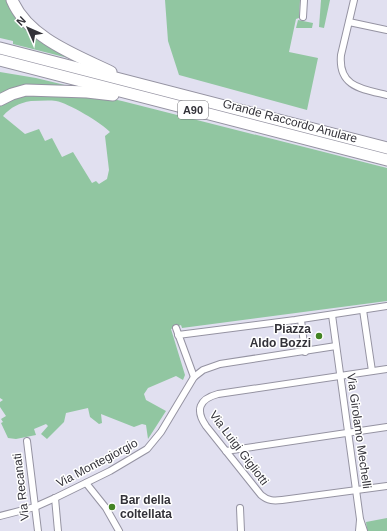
<svg xmlns="http://www.w3.org/2000/svg" width="387" height="531" viewBox="0 0 387 531" font-family="Helvetica,sans-serif">
	<style>
		.green { fill: #91c6a1; fill-rule: evenodd }
		.lines { fill: none; stroke-linecap: round; stroke-linejoin: round }
		.minor-casing { stroke: #9593a2; stroke-width: 8 }
		.motorway-casing { stroke: #9593a2; stroke-width: 13 }
		.minor { stroke: #fff; stroke-width: 6 }
		.motorway { stroke: #fff; stroke-width: 11 }
		.poi-dot { fill: #438424; stroke: #fff; stroke-width: 1.5 }
		.labels { text-anchor: middle; dominant-baseline: central; stroke-width: 3; stroke-linejoin: round; paint-order: stroke }
		.shield { fill: #fff; stroke: #707074; stroke-width: 1 }
		.shield-label { font-size: 11px; font-weight: bold; fill: #333239 }
		.street-label { font-size: 12px; fill: #333239; stroke: #fff }
		.poi-label { font-size: 12px; font-weight: bold; fill: #333239; stroke: #fff; text-anchor: end }
	</style>
	<rect width="100%" height="100%" fill="#e1e0f0"/>
	<g class="green">
		<path d="M0 0H10L11 5 80 61 13 44V41L0 38Z"/>
		<path d="M165 0H300L299 18 296 19 289 52 318 58 307 110 179 75 168 41Z"/>
		<path d="M321 0H330L324 28 319 27Z"/>
		<path d="M298 20 313 23 312 28H296Z"/>
		<path d="M0 72 36 78 69 86 0 96Z"/>
		<path d="M18 94 98 96 122 101 387 168V301L182 328 181 325 171 329 185 375 183 380 176 376 148 388 144 394 146 400 166 411 148 439 146 425 142 424 134 427 101 414 102 423 99 424 90 417 88 408 66 413 64 422 47 439 41 434 48 426 46 424 34 429 36 435 16 439 8 438 1 423 3 422 1 419 6 416 0 407V402L3 400 0 398V102ZM31 101C39 101 48 100 56 101 68 103 102 123 110 132L105 136 109 170 107 179 99 184 96 181 92 183 73 152 62 157 52 138 45 141 39 129 25 134 3 116C11 107 19 103 31 101Z"/>
		<path d="M387 518V531H367L366 522Z"/>
	</g>
	<g class="lines">
		<g class="minor-casing">
			<g id="minor">
				<path d="M354 0 341 55C338 87 362 89 387 95"/>
				<path d="M303 17 304 0"/>
				<path d="M349 22 387 30"/>
				<path d="M363 310 372 371"/>
				<path d="M332 315 360 519 364 531"/>
				<path d="M301 320 305 352"/>
				<path d="M176 328 194 377"/>
				<path d="M178 335 295 320 387 306"/>
				<path d="M387 369 218 394C199 399 195 410 206 426L261 495C268 501 274 501 282 500L387 486"/>
				<path d="M27 441 38 531"/>
				<path d="M226 451 387 427"/>
				<path d="M86 483 106 508 119 531"/>
				<path d="M55 498 58 531"/>
				<path d="M240 508 241 531"/>
				<path d="M0 516 35 507 55 498 110 471 147 449 161 432 194 377 203 370 220 364 336 346"/>
				<path d="M359 531 360 520"/>
			</g>
		</g>
		<g class="motorway-casing">
			<g id="motorway">
				<path d="M12 0C28 38 76 55 111 72"/>
				<path d="M0 48 387 148"/>
				<path d="M0 60 387 160"/>
				<path d="M0 100 12 94 26 90 87 92 113 95"/>
			</g>
		</g>
		<use href="#minor" class="minor"/>
		<use href="#motorway" class="motorway"/>
	</g>
	<g class="poi-dot">
		<circle cx="319" cy="336" r="4"/>
		<circle cx="112" cy="507" r="4"/>
	</g>
	<g class="labels">
		<rect class="shield" x="178" y="101" width="30" height="18" rx="3"/>
		<g class="shield-label">
			<text x="193" y="110">A90</text>
		</g>
		<g class="street-label">
			<text transform="translate(290 121) rotate(15)">Grande Raccordo Anulare</text>
			<text transform="translate(359 431) rotate(82)">Via Girolamo Mechelli</text>
			<text transform="translate(239 448) rotate(53)">Via Luigi Gigliotti</text>
			<text transform="translate(97 463) rotate(-28)">Via Montegiorgio</text>
			<text transform="translate(21 487) rotate(-97)">Via Recanati</text>
		</g>
		<g class="poi-label">
			<text x="311" y="329">Piazza<tspan x="311" dy="14">Aldo Bozzi</tspan></text>
			<text x="120" y="500" text-anchor="start">Bar della<tspan x="120" dy="14">coltellata</tspan></text>
		</g>
	</g>
	<g transform="translate(28 28) rotate(315)" stroke="#ffffff" stroke-width="3" paint-order="stroke">
	<path d="M0-3L7 15L0 10L-7 15Z" fill="#333239"/>
	<text y="-6" font-size="11" font-weight="bold" text-anchor="middle" fill="#333239">N</text>
	</g>
</svg>
